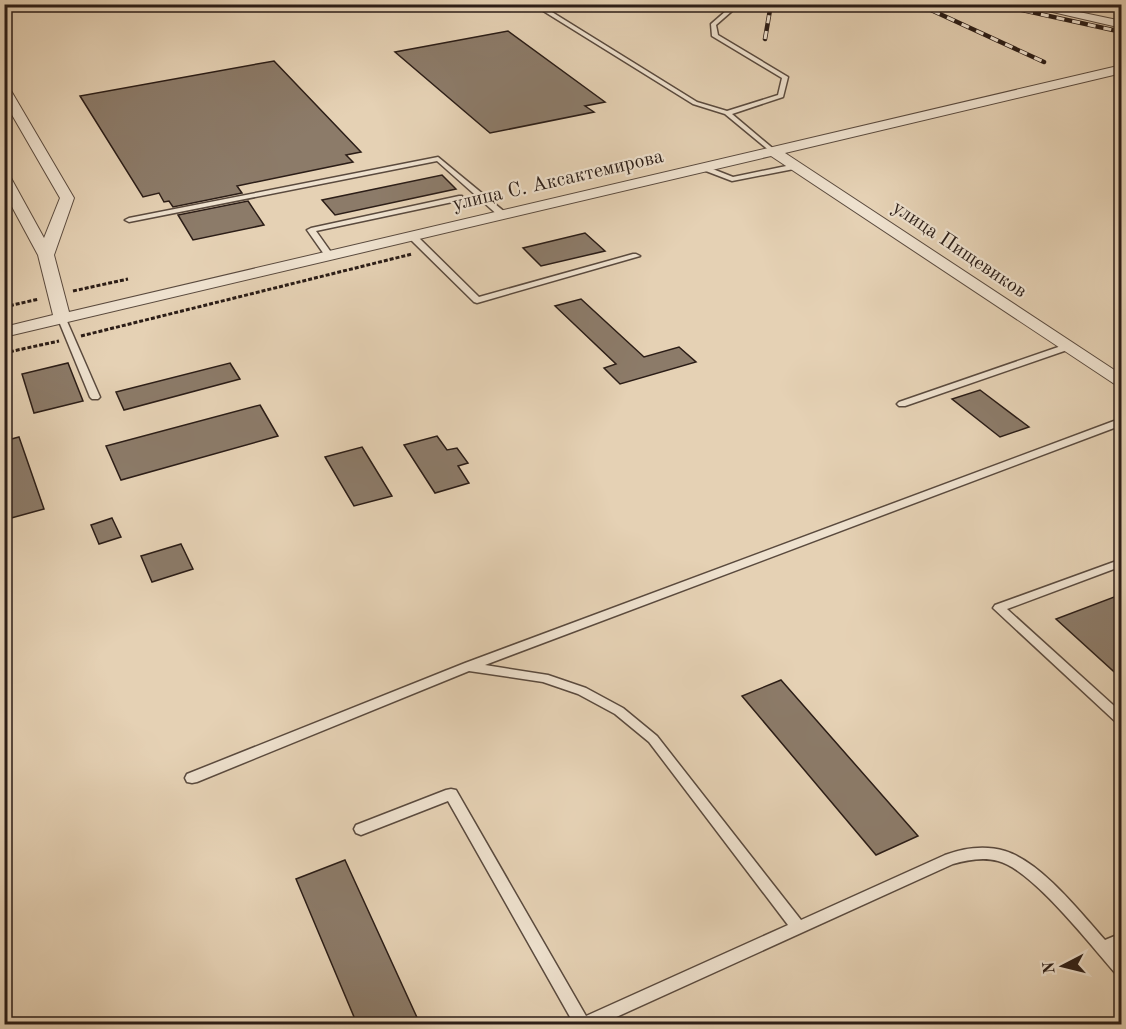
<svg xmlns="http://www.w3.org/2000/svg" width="1126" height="1029" viewBox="0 0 1126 1029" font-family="'Old Standard TT',serif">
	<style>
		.building { fill: #8c7b69; stroke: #2b1d17; stroke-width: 1.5 }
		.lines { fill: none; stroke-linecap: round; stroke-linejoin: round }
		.service-casing { stroke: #5a4a3e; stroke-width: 3 }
		.minor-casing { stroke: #5a4a3e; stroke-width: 2 }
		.path { stroke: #2b1d17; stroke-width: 3; stroke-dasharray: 4 2; stroke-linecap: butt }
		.service { fill: #eee1ce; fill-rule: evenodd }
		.minor { fill: #eee1ce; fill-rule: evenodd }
		.rail-casing { stroke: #2b1d17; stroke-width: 4.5 }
		.rail { stroke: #eee1ce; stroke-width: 3; stroke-dasharray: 8; stroke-linecap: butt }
		.labels { text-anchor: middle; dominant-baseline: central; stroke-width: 4.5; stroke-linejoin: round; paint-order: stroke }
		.far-street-label { font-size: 20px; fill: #2b1d17; stroke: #eee1ce }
	</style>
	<rect width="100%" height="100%" fill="#e5d1b4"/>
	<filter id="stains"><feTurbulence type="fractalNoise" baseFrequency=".00333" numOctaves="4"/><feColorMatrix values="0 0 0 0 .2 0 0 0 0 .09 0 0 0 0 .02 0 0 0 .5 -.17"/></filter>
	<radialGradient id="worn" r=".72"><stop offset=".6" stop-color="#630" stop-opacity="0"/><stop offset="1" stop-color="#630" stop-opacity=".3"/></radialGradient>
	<g class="building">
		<path d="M508 31 605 102 585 106 594 112 490 133 395 52Z"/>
		<path d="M274 61 361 152 346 155 353 162 237 186 242 193 173 207 169 201 164 202 159 193 143 197 80 96Z"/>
		<path d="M442 175 456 189 335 215 322 200Z"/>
		<path d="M248 201 264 225 193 240 178 215Z"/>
		<path d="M585 233 605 251 541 266 523 248Z"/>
		<path d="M581 299 644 357 679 347 696 362 620 384 604 368 616 364 555 306Z"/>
		<path d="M68 363 83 401 34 413 22 374Z"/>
		<path d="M230 363 240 379 124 410 116 392Z"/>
		<path d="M980 390 1029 427 1000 437 952 399Z"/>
		<path d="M260 405 278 436 121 480 106 446Z"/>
		<path d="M437 436 447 450 457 448 468 463 458 466 469 483 435 493 404 445Z"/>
		<path d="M19 437 44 509 4 520V441Z"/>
		<path d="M362 447 392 496 354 506 325 457Z"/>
		<path d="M112 518 121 537 99 544 91 525Z"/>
		<path d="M181 544 193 569 152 582 141 556Z"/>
		<path d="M1122 594V679L1056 619Z"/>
		<path d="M781 680 918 836 876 855 742 696Z"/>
		<path d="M345 860 420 1024H357L296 879Z"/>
	</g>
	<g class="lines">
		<g class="service-casing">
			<g id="service">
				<path d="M532 4H539L697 102 727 111 778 95 782 78 712 36 711 24 734 4H740L716 25 718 35 788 77 783 97 732 114 776 151 771 152 725 114 693 104Z"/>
				<path d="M438 157 506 213V217H500L437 161 129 222 125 220 129 218Z"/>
				<path d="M796 164 800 166 799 168 732 181 698 168 705 166 733 177Z"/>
				<path d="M459 196H462V200L316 231 333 255 329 257H326L307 230 311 228Z"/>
				<path d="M410 235H416L479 297 633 254H636L640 256 477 303 474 302 410 239Z"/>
				<path d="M62 316 66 319 100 397 98 399H92L90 397 58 319Z"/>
				<path d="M1067 344 1070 345V349L905 406H899L897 404 899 402Z"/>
				<path d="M1122 418V425L485 665 548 675 586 688 623 708 657 736 801 920 945 855C964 848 985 845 1005 851 1041 862 1081 913 1105 940L1122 933V946L1114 950 1122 959V976L1117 975C1092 947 1032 869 998 861 983 857 967 860 953 864L601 1024H574L448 801 361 835 356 833 354 829 356 825 446 790 451 789 456 790 586 1016 788 925 649 742 615 714 578 694 543 682 469 671 197 782 192 783 187 782 185 778 187 774 465 663Z"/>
				<path d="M1122 559V566L1007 609 1122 713V726L1118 724 993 608 995 605Z"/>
			</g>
		</g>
		<g class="minor-casing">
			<g id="minor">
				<path d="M1018 4H1041L1122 21V28Z"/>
				<path d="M1122 65V73L785 153 1122 375V389L771 156 4 337V327L53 315 38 255 4 192V174L11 178 44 238 60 198 4 101V85L10 89 74 198 54 255 69 312Z"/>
			</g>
		</g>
		<g class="path">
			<path d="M73 291 128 279"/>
			<path d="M4 307 39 299"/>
			<path d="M81 336 412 254"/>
			<path d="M4 353 59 341"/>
		</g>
		<use href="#service" class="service"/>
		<use href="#minor" class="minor"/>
		<g class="rail-casing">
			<g id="rail">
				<path d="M918 4 1044 62"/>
				<path d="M994 4 1122 32"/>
				<path d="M765 39 771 4"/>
			</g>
		</g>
		<use href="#rail" class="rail"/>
	</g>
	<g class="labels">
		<g class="far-street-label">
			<text transform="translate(558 181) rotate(-13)">улица С. Аксактемирова</text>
			<text transform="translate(959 250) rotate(34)">улица Пищевиков</text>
		</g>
	</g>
	<rect width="1126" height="1029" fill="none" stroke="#e5d1b4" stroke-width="24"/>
	<rect x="6" y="6" width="1114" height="1017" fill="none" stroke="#2b1d17" stroke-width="3"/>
	<rect x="12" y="12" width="1102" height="1005" fill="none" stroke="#2b1d17" stroke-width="1.5"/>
	<g transform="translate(1063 966) rotate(263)" stroke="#eee1ce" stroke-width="4.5" paint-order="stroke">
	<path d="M0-4.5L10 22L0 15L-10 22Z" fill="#2b1d17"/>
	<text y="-9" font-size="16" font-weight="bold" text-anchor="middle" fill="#2b1d17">N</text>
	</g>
	<rect width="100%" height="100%" filter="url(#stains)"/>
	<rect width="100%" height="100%" fill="url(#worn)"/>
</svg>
